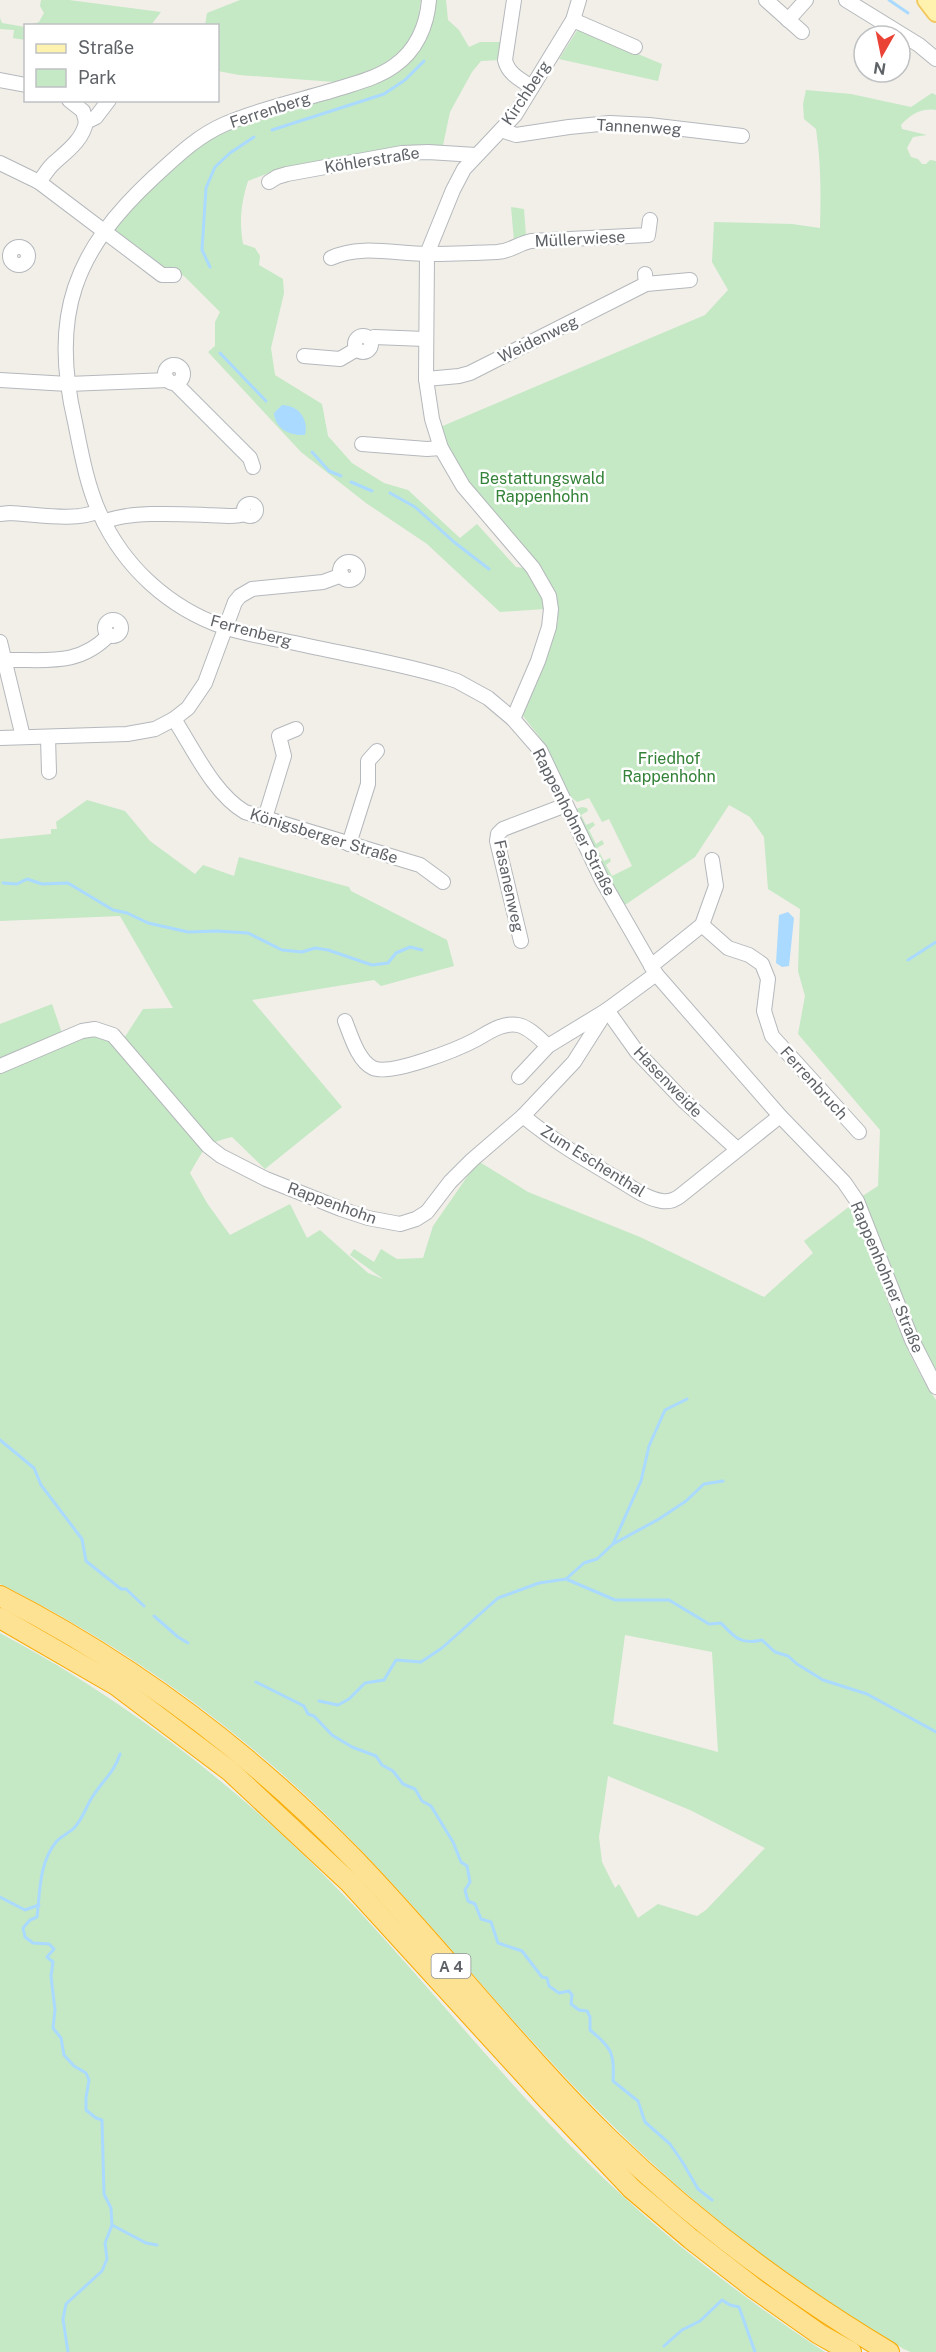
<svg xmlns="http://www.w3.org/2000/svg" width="936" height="2352" viewBox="0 0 936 2352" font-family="'Public Sans',sans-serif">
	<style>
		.green { fill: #c5e8c5; fill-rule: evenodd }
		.water { fill: #aadaff }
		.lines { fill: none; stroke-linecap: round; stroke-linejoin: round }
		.stream { stroke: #aadaff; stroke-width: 3 }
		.minor-casing { stroke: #b5b8bc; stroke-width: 16 }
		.major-casing { stroke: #f2c960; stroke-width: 20 }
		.highway-casing { stroke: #f9ab00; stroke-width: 22 }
		.minor { stroke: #fff; stroke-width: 14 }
		.major { stroke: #fff2af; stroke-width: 16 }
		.highway { stroke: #fde293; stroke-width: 20 }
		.labels { text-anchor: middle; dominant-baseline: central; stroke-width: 5; stroke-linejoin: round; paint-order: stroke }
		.shield { fill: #fff; stroke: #8f9295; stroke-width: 1.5 }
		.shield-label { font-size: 15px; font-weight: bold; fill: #5f6368 }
		.street-label { font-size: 16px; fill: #5f6368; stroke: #fff }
		.park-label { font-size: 16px; fill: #348238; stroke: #fff }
	</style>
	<rect width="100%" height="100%" fill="#f1efe8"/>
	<g class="green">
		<path d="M41 0H69L161 12 151 25H29L39 22 44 13 40 6Z"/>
		<path d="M240 0H421L417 27 411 37 404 47 383 66 335 82 239 75 218 71V26H205L207 13Z"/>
		<path d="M435 0H446L448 20 459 30 469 47 480 42H503L500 60 481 61 472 72 450 112 442 150 401 151 276 170 248 181C241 203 239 221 243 244L255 248 260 256 259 265 283 279 284 293 271 348 275 375 322 404 328 436 352 463 384 483 408 490 460 538 477 524 516 567 524 568 540 591 545 609 500 612 427 544 366 503 301 452 208 352 215 346V322L220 312 184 276 149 262 114 231 117 224C146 194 175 159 211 138 261 111 327 104 379 79 386 75 396 72 403 67 425 52 435 25 435 0Z"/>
		<path d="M0 18 2 23 25 27V40L13 38 14 30 0 29Z"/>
		<path d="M578 29 662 64 658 81 559 59Z"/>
		<path d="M806 90 851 94 911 107 932 93 936 95V110C922 108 911 114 901 125L902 129 927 135 913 137 907 148 911 157 918 159 922 164H926L930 160 936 161V1378L927 1361 894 1274 861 1197 878 1186 880 1130 798 1034 805 996 798 971 800 909 768 889 764 837 750 817 729 805 695 857 622 907 576 815V809L582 807 587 808 588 811 581 815 586 825 593 822 595 825 589 830 596 844 602 840 604 844 597 848 604 861 610 858 611 861 606 865 612 876 632 866 609 819 602 822 589 798 577 802 571 797 545 744 523 716 524 708 558 620 557 600 543 571 478 497 451 460 438 428 705 315 728 290 712 262 714 222 792 224 820 228C821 195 821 162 816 129L804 119 803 104Z"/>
		<path d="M511 207 524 209 526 236 514 241Z"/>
		<path d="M87 800 125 811 150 841 195 874 203 865 234 876 239 857 349 887 351 891 447 940 454 966 381 986 374 980 252 1000 342 1107 265 1169 232 1137C203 1144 205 1148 190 1173L207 1203 230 1235 290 1204 307 1238 320 1230 368 1273 383 1279 350 1255 354 1249 374 1262 381 1249 397 1259 423 1258 433 1226 478 1161 528 1192 640 1237 764 1297 813 1253 804 1241 850 1206 854 1212C881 1275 898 1344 936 1400V2352C929 2352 919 2352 911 2352 904 2350 896 2344 890 2340 863 2325 837 2309 812 2291 736 2238 665 2179 600 2113 497 2010 410 1892 303 1793 213 1710 110 1638 0 1584V1024L52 1004 64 1039 82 1031 121 1043 143 1009 173 1008 120 916 0 921V839L51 834V829H57L56 822ZM625 1635 712 1652 718 1752 613 1724ZM608 1776 690 1810 765 1848 706 1910 697 1916 658 1904 638 1918 619 1884 615 1888 602 1862 599 1837Z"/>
		<path d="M0 1633C134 1704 253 1799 357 1909 435 1993 506 2083 588 2163 661 2235 740 2296 825 2352H0Z"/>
	</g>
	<g class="water">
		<path d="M282 405C298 405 309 419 305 435 290 436 275 429 274 413Z"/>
		<path d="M788 912 794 918 789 966 782 967 776 963 779 915Z"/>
	</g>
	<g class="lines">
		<g class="stream">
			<path d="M889 0 908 13"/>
			<path d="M272 130 384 94 405 80 424 61"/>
			<path d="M210 267 202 250 206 188 215 167 230 153 254 137"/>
			<path d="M220 353 266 401"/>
			<path d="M312 452 329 471 341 476"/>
			<path d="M351 482 372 491"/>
			<path d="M390 493 415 507 454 542 489 569"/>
			<path d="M3 883 17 884 27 879 42 884 68 883 113 910 127 913 148 923 188 932 217 931 248 933 282 950 302 952 315 948 328 950 372 965 388 963 396 953 410 947 422 950"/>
			<path d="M908 960 936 942"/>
			<path d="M0 1440 34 1468 41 1485 82 1539 86 1561 121 1589H126L144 1606"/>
			<path d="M615 1543 659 1519 686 1501 704 1484 723 1481"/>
			<path d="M566 1579 584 1563 597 1559 613 1544 641 1481 649 1446 665 1410 687 1399"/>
			<path d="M154 1616 178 1637 188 1643"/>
			<path d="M256 1682 304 1706 308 1714 314 1716 332 1735 352 1747 376 1756 382 1765 393 1771 403 1784 415 1789 422 1801 431 1806 453 1842 461 1862 467 1866 470 1882 465 1890 468 1901 475 1904 481 1919 491 1922 498 1943 522 1951 542 1977 547 1978 549 1986 559 1993 569 1991 572 1995 571 2004 579 2010 587 2011 590 2017V2030C611 2047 615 2053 613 2081L638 2101 645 2122 670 2144 683 2163 698 2189 712 2200"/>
			<path d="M319 1701 338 1705 349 1699 365 1683 384 1680 396 1660 421 1662 442 1648 498 1598 539 1583 566 1579 615 1600H669L709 1624 721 1623C735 1638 741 1645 762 1640L775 1652 788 1656 797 1664 823 1680 867 1694 936 1732"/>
			<path d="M0 1897 25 1910 39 1905"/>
			<path d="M112 2225 146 2243 157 2245"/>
			<path d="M664 2346 682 2330 700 2321 722 2300 730 2305 739 2307 755 2352"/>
			<path d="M68 2352 63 2319 66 2304 102 2271 107 2259 105 2243 112 2225 111 2208 104 2194 102 2120 96 2118 86 2110V2098L89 2080 86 2073 74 2066 64 2055 61 2038 53 2028 55 2010 51 1976 53 1962 47 1957 54 1949 49 1944 33 1943 25 1937 23 1928 30 1920 37 1917C40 1892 39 1863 56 1842 61 1836 69 1833 74 1828 83 1819 86 1806 93 1796 103 1780 114 1773 120 1754"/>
		</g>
		<g class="minor-casing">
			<g id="minor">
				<path d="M429 0C427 26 416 51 394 66 380 76 363 81 347 86 307 99 264 107 225 124 197 136 176 157 154 177 74 251 50 315 75 422 81 452 87 486 100 514 124 567 169 608 224 627 247 635 272 638 295 643 344 654 394 662 442 676L457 681 488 698 513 719 540 750 602 880 656 974 780 1116 844 1182 857 1201 912 1340 936 1387"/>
				<path d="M514 0 505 60C508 74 521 80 532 87"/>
				<path d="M766 0 802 32"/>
				<path d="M846 0 919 45 936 59"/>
				<path d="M573 20 635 47"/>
				<path d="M788 20 806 0"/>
				<path d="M0 80 26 85"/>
				<path d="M69 100 83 111 86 122"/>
				<path d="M501 130 516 135 569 127 610 123 649 125 742 136"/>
				<path d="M0 163 39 182 162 275H174"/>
				<path d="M39 182C44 176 48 168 54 163 66 152 83 140 86 122L96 117 109 100"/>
				<path d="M269 182 277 177 287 174 402 153 428 152 476 155"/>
				<circle cx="19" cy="256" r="9"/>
				<path d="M331 258C360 244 396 254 427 254 450 254 474 253 497 252 512 251 517 244 531 241L648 235 650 220"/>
				<path d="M645 274 646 284 690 280"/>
				<circle cx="363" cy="344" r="8"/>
				<path d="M370 340 374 337 425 339"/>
				<path d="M304 356 340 359 357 349"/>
				<circle cx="174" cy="374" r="9"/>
				<path d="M426 379 459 376 470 373 646 284"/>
				<path d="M0 380 68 384 168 380"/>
				<path d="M175 383 250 458 253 467"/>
				<path d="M362 444 427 449 441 448"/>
				<circle cx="250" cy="510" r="6"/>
				<path d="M0 514 10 513C34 514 78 522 98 511"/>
				<path d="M104 522C128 511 181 514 207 515 219 515 234 518 245 514"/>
				<circle cx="349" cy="571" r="9"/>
				<circle cx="113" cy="628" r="8"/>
				<path d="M0 642 23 737"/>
				<path d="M5 660C46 659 78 667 109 635"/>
				<path d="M174 719C194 750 214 794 245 812L420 865 443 882"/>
				<path d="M513 719 538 661 549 627 551 609 549 596 533 568 463 486 441 448 432 419 426 379 427 254 453 190 464 169 515 115 573 20 579 0"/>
				<path d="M48 737 49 772"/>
				<path d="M0 738 127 734 155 729 174 719 188 708 205 683 235 602 240 596 252 589 323 582 342 575"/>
				<path d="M265 818 284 756 279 736 296 729"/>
				<path d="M349 844 368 784V761L377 751"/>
				<path d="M702 925 728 948 749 955 762 964 768 979 764 1011 772 1036 859 1132"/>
				<path d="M521 941 497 841 498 834 503 829 566 805"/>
				<path d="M651 966 702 925 716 886 712 860"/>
				<path d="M345 1021C351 1036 358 1061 373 1068 391 1076 458 1049 475 1040 488 1033 502 1022 518 1025 529 1027 540 1039 548 1046"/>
				<path d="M0 1066 82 1031 95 1029 113 1035 208 1146 221 1156 266 1179 341 1209 368 1218 400 1224 416 1219 427 1212 450 1182 472 1160 523 1116 574 1062 607 1010 656 974"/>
				<path d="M519 1077 548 1046 607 1010 637 1052 683 1100 737 1149"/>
				<path d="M523 1116C552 1140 584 1159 616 1178 630 1186 646 1199 662 1201 669 1202 675 1200 680 1196L780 1116"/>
			</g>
		</g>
		<g class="major-casing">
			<path id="major" d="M926 0 936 13"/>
		</g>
		<g class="highway-casing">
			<g id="highway">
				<path d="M0 1596C131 1663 251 1753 354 1859 441 1949 518 2050 608 2138 694 2221 787 2291 889 2352"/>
				<path d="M0 1618 116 1685 230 1771 350 1883 547 2099 631 2188 691 2239 754 2288 819 2334 851 2352"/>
			</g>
		</g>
		<use href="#minor" class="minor"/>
		<use href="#major" class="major"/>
		<use href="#highway" class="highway"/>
	</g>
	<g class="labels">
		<rect class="shield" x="431.5" y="1954" width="39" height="24" rx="4.5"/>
		<g class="shield-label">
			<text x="451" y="1966">A 4</text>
		</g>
		<g class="street-label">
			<text transform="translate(526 93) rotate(-56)">Kirchberg</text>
			<text transform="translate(270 110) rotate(-18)">Ferrenberg</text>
			<text transform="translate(639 127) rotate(3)">Tannenweg</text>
			<text transform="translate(372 160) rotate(-9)">Köhlerstraße</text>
			<text transform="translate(580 239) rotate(-3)">Müllerwiese</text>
			<text transform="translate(538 339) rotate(-26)">Weidenweg</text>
			<text transform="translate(251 631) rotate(15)">Ferrenberg</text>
			<text transform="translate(574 822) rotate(63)">Rappenhohner Straße</text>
			<text transform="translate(324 836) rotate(17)">Königsberger Straße</text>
			<text transform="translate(509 886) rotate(78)">Fasanenweg</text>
			<text transform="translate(668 1082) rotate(46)">Hasenweide</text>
			<text transform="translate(814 1083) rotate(48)">Ferrenbruch</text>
			<text transform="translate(593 1161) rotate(32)">Zum Eschenthal</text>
			<text transform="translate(332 1203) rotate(20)">Rappenhohn</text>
			<text transform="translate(887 1277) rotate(67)">Rappenhohner Straße</text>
		</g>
		<g class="park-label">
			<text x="542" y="478">Bestattungswald<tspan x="542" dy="18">Rappenhohn</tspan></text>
			<text x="669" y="758">Friedhof<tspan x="669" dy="18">Rappenhohn</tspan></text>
		</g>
	</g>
	<rect x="24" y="24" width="195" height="78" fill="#ffffff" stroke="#bfc1c3" stroke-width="1.5"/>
	<rect x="36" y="44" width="30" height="9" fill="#fff2af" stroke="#bfc1c3" stroke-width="1.5"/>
	<text x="78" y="54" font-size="18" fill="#5f6368">Straße</text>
	<rect x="36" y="69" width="30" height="18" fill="#c5e8c5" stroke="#bfc1c3" stroke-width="1.5"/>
	<text x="78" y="84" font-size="18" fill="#5f6368">Park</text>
	<g transform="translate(882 54) rotate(189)"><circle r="28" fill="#ffffff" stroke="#bfc1c3" stroke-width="1.5"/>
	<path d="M0-4.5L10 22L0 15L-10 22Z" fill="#ea4335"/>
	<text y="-9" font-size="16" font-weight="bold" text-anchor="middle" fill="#5f6368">N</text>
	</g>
</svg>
